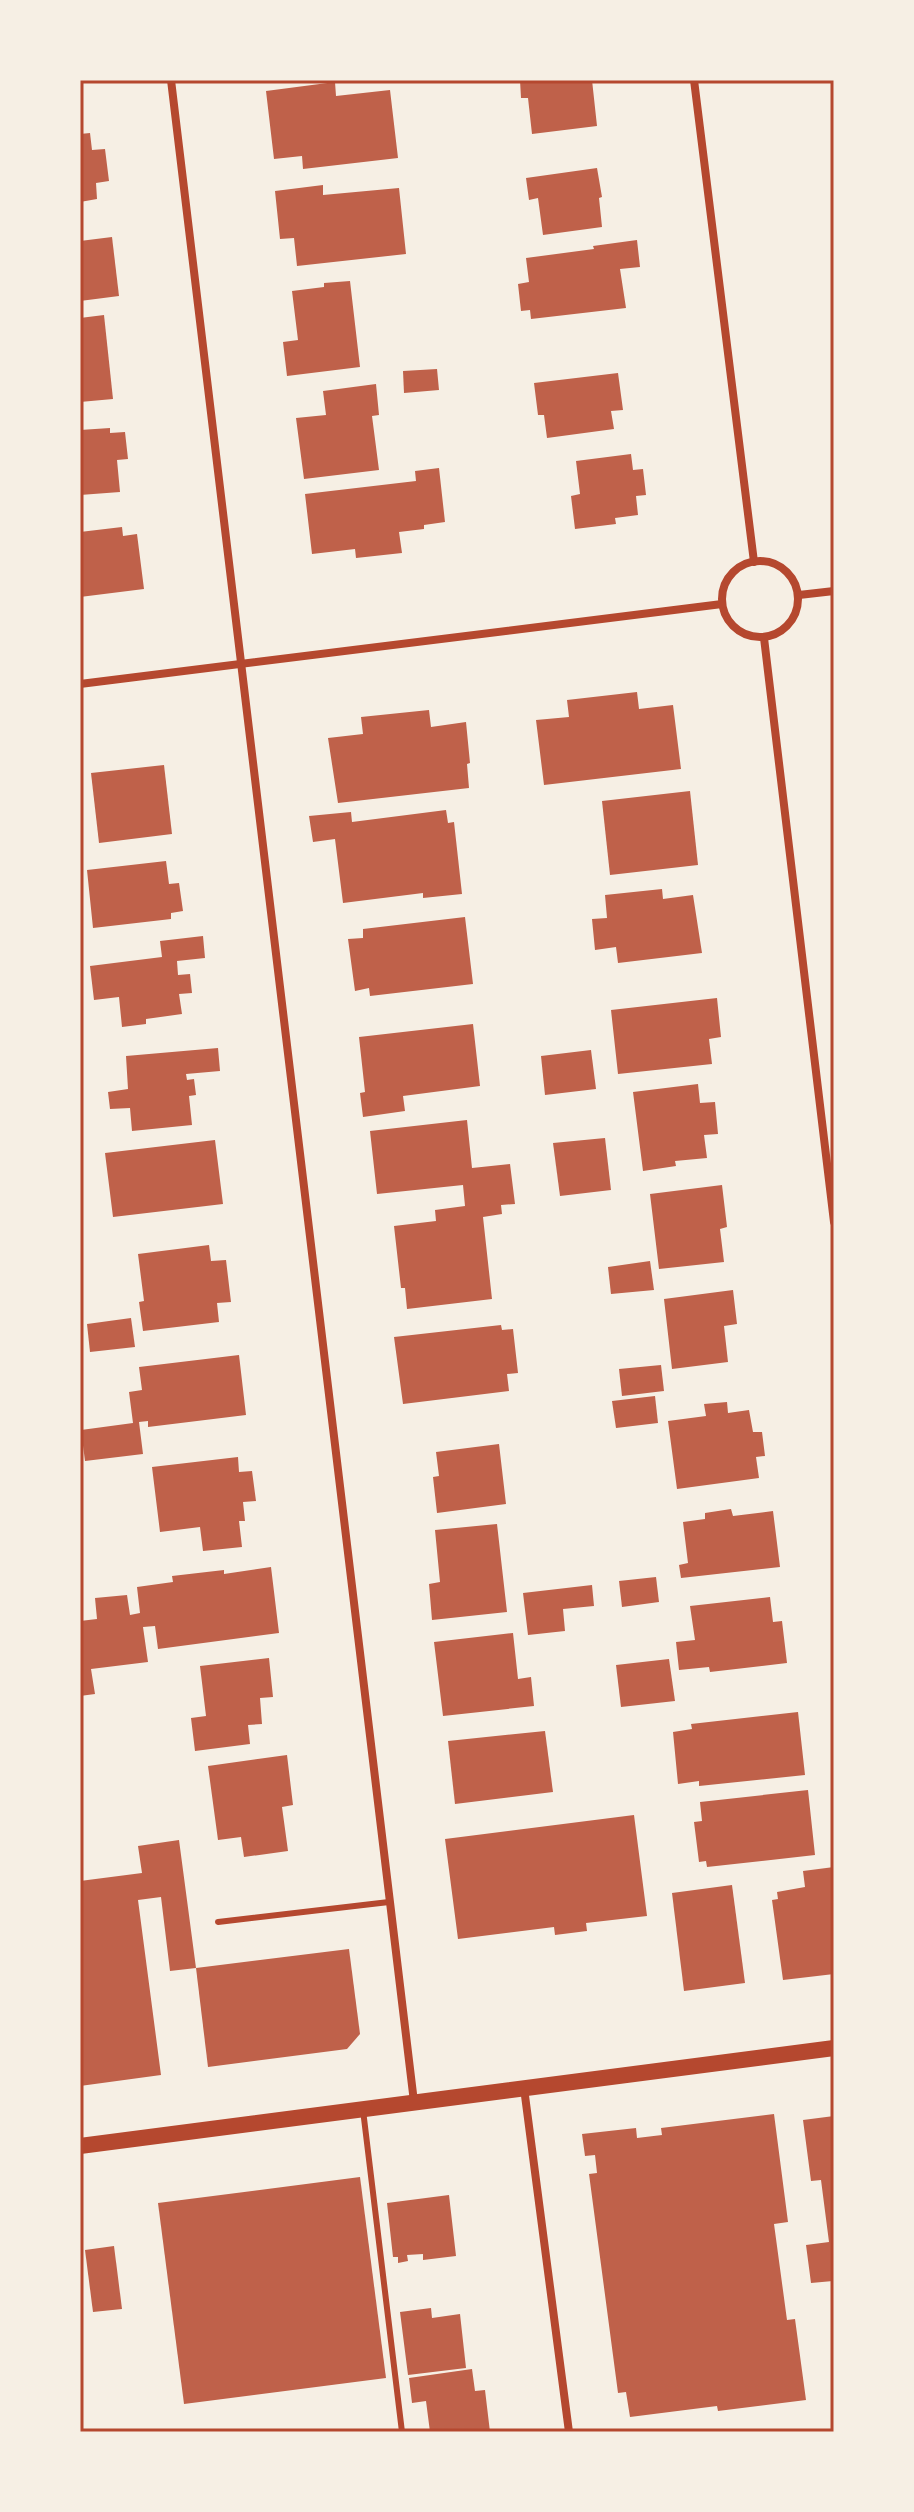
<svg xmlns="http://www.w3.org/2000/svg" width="914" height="2512" viewBox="0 0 914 2512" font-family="'Public Sans',sans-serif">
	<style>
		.building { fill: #bf614a }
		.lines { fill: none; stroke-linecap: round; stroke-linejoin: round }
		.service { stroke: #b5482f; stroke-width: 6 }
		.minor { stroke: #b5482f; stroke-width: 8 }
		.secondary { stroke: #b5482f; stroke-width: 16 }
		.neatline { fill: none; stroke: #b5482f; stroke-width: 3 }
	</style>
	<rect width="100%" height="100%" fill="#f6efe4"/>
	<g class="building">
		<path d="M520 80H592L597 126 532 134 528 98H521Z"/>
		<path d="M335 82 336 96 390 90 398 158 303 169 302 156 274 159 266 91Z"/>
		<path d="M90 133 92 150 105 149 109 181 96 183 97 199 80 202V134Z"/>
		<path d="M597 168 602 197 599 198 602 227 543 235 538 198 529 200 526 178Z"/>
		<path d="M323 185V195L399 188 406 254 297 266 294 238 280 239 275 191Z"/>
		<path d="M112 237 119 296 80 301V241Z"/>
		<path d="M637 240 640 267 620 269 626 308 531 319 530 310 521 311 518 284 529 282 526 258 594 249 593 246Z"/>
		<path d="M350 281 360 367 287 376 283 342 298 340 292 291 324 287V283Z"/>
		<path d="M104 315 113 399 80 402V318Z"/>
		<path d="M437 369 439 390 404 393 403 371Z"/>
		<path d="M618 373 623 410 611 411 614 429 547 438 544 415H538L534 383Z"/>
		<path d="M376 384 379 415 372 416 379 470 304 479 296 418 326 415 323 391Z"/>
		<path d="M110 428V433L125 432 128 459 117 460 120 492 80 495V430Z"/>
		<path d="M631 454 633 470 643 469 646 495 636 496 638 515 615 518 616 524 575 529 571 496 580 494 576 461Z"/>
		<path d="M439 468 445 522 424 525V529L399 532 402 553 356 558 355 549 312 554 305 494 416 481 415 471Z"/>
		<path d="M122 527 123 536 137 534 144 589 80 597V532Z"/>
		<path d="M637 692 639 709 673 705 681 769 544 785 536 720 569 717 567 700Z"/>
		<path d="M429 710 431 727 466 722 470 763 467 764 469 788 338 803 328 738 363 734 361 717Z"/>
		<path d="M164 765 172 834 99 843 91 773Z"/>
		<path d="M690 791 698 865 610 875 602 801Z"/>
		<path d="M446 810 448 823 454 822 462 894 423 898V893L343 903 335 839 313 842 309 816 351 812 352 822Z"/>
		<path d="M166 861 169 884 179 883 183 911 171 913V919L93 928 87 870Z"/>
		<path d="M662 889 663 899 693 895 702 953 618 963 616 947 595 950 592 919 607 918 605 895Z"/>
		<path d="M465 917 473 984 370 996 369 988 355 991 348 939 363 938V929Z"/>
		<path d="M203 936 205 958 177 961 178 975 190 974 192 993 179 994 182 1014 146 1019V1024L122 1027 119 997 94 1000 90 966 162 957 160 941Z"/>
		<path d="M717 998 721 1037 709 1039 712 1064 618 1074 611 1010Z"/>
		<path d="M473 1024 480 1086 403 1096 405 1111 363 1117 360 1093 365 1092 359 1037Z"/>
		<path d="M218 1048 220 1071 186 1074 187 1080 194 1079 196 1095 189 1096 192 1125 132 1131 130 1108 110 1109 108 1092 128 1089 126 1056Z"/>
		<path d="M591 1050 596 1089 545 1095 541 1056Z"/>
		<path d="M698 1084 700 1103 715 1102 718 1134 704 1135 707 1158 675 1161 676 1166 643 1171 633 1092Z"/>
		<path d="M467 1120 472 1168 510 1164 515 1204 501 1205 502 1214 483 1217 492 1299 407 1309 405 1288H401L394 1226 436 1221 435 1210 465 1206 463 1185 377 1194 370 1131Z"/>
		<path d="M605 1138 611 1190 560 1196 553 1143Z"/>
		<path d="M215 1140 223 1204 113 1217 105 1153Z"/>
		<path d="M722 1185 727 1227 720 1229 724 1262 659 1269 650 1194Z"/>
		<path d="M209 1245 211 1261 226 1260 231 1302 217 1303 219 1322 143 1331 139 1302 144 1301 138 1254Z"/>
		<path d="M650 1261 654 1290 611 1294 608 1267Z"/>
		<path d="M733 1290 737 1324 724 1326 728 1362 672 1369 664 1299Z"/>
		<path d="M131 1318 135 1347 90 1352 87 1324Z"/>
		<path d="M501 1325 502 1330 513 1329 518 1373 507 1374 509 1391 403 1404 394 1337Z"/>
		<path d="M239 1355 246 1415 148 1427V1421L139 1422 143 1454 85 1461 81 1430 133 1423 129 1392 142 1390 139 1367Z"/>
		<path d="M661 1365 664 1391 622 1396 619 1369Z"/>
		<path d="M655 1396 658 1423 616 1428 612 1401Z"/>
		<path d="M727 1402 728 1413 749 1410 753 1432H762L765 1456 756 1457 759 1478 677 1489 668 1421 706 1416 704 1404Z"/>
		<path d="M499 1444 506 1504 437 1513 433 1477 439 1476 436 1452Z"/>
		<path d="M238 1457 239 1472 252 1471 256 1501 243 1502 245 1521H239L242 1547 203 1551 200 1527 160 1532 152 1467Z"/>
		<path d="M731 1509 733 1516 773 1511 780 1567 681 1578 679 1565 688 1563 683 1522 705 1519V1513Z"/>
		<path d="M497 1524 507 1612 432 1620 429 1584 440 1582 435 1530Z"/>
		<path d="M271 1567 279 1633 158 1649 155 1626 143 1627 148 1662 91 1669 95 1694 80 1696V1621L97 1619 95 1598 127 1595 130 1615 140 1613 137 1587 173 1582 172 1576 224 1570V1574Z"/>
		<path d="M656 1577 659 1602 622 1607 619 1581Z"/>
		<path d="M592 1585 594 1606 563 1609 565 1631 528 1635 523 1593Z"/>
		<path d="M770 1597 773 1622 782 1621 787 1663 710 1672 709 1667 679 1670 676 1642 695 1640 690 1606Z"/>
		<path d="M513 1633 518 1679 531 1677 534 1706 443 1716 434 1642Z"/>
		<path d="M269 1658 273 1697 260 1698 262 1724 248 1725 250 1744 195 1751 191 1718 206 1716 200 1666Z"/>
		<path d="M669 1659 675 1701 621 1707 616 1665Z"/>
		<path d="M798 1712 805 1775 699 1786V1781L678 1784 673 1732 692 1729 691 1724Z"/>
		<path d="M545 1731 553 1792 455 1804 448 1741Z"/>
		<path d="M287 1755 293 1805 282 1807 288 1851 244 1857 241 1837 218 1840 208 1766Z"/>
		<path d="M808 1790 815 1855 707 1867 706 1861 699 1862 694 1822 702 1821 700 1802Z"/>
		<path d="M634 1815 647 1916 586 1923 587 1931 555 1935 554 1927 458 1939 445 1839Z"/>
		<path d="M179 1840 196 1968 170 1971 161 1897 138 1900 161 2075 80 2086V1881L142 1873 138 1846Z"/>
		<path d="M834 1867V1974L783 1980 772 1900 778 1899 777 1892 805 1887 803 1871Z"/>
		<path d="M732 1885 745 1983 684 1991 672 1893Z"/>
		<path d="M349 1949 360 2034 347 2049 208 2067 196 1968Z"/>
		<path d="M774 2114 788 2222 774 2224 787 2320 795 2319 806 2400 718 2411 717 2406 630 2417 626 2392 618 2393 589 2174 597 2173 595 2155 585 2156 582 2134 636 2128 637 2138 662 2135 661 2128Z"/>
		<path d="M834 2116 833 2281 811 2283 806 2245 829 2242 821 2180 811 2181 803 2120Z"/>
		<path d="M360 2177 386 2378 184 2404 158 2203Z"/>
		<path d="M449 2195 456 2256 423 2260V2254L407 2255 408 2261 398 2263V2257H393L387 2203Z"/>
		<path d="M114 2246 122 2309 93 2312 85 2250Z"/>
		<path d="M431 2308 432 2318 460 2314 466 2368 408 2375 400 2312Z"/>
		<path d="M472 2369 475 2391 485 2390 490 2432H430L426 2401 412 2403 409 2378Z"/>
	</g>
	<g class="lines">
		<g class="service">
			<path d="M218 1922 389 1902"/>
			<path d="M363 2110 402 2432"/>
		</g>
		<g class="minor">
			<path d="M171 80 414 2102"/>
			<path d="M694 80 754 562"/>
			<circle cx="760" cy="599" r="38"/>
			<path d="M799 595 834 591"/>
			<path d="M764 638 834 1222"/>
			<path d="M80 684 722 604"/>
			<path d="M524 2088 569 2432"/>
		</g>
		<path class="secondary" d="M80 2146 834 2048"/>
	</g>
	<rect width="914" height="2512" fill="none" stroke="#f6efe4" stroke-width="164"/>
	<rect x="82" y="82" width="750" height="2348" class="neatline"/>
</svg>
